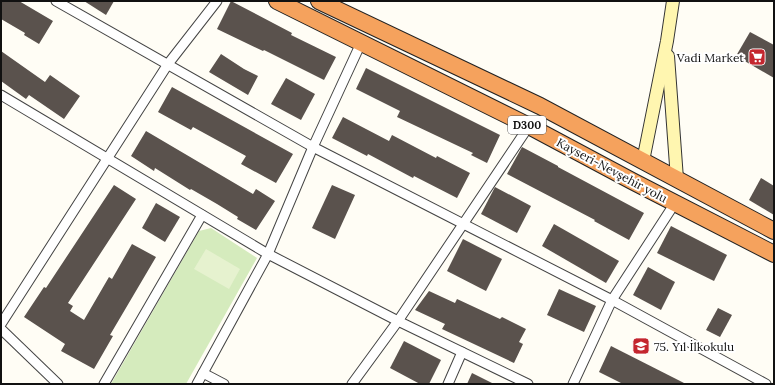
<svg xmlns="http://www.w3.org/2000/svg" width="775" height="385" viewBox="0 0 775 385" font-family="Lora,serif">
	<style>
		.green { fill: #d5ebbd }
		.pitch { fill: #e6f2cf }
		.building { fill: #5a524d }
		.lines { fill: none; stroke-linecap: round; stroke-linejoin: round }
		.street-casing { stroke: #444; stroke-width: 11 }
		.secondary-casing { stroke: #333; stroke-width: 14 }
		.highway-casing { stroke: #222; stroke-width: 18 }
		.street { stroke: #fff; stroke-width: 9 }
		.secondary { stroke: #fff6b0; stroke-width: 12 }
		.highway { stroke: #f5a25d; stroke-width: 16 }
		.labels { text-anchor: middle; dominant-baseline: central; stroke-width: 4; stroke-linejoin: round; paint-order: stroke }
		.shield { fill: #fff; stroke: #585858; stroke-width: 1 }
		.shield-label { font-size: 11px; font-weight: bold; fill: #111 }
		.poi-label { font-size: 12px; fill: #111; stroke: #fff; text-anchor: end }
		.street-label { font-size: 12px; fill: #111; stroke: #fff }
	</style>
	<rect width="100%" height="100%" fill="#fffdf5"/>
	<path class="green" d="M211 228 257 258 186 384H111L199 231Z"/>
	<path class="pitch" d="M206 249 240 269 229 289 194 269Z"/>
	<g class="building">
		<path d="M1 1H19L53 21 39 44 24 35 25 33 1 19Z"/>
		<path d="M84 1H114L106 15Z"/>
		<path d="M231 1 292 33 291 35 336 57 324 80 264 50 263 51 217 29Z"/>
		<path d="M750 32 774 45V78L736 56Z"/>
		<path d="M1 51 45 82 50 75 80 96 64 119 29 95 26 99 1 81Z"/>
		<path d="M221 54 244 69 258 76 248 95 209 72Z"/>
		<path d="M366 68 500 135 487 163 471 155 473 153 397 117 400 111 356 89Z"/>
		<path d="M286 78 315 94 301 120 271 104Z"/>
		<path d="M172 87 293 154 276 183 241 164 246 156 193 127 191 130 158 112Z"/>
		<path d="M343 117 389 141 392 135 436 158 437 156 470 173 457 198 414 176 413 178 368 154 367 156 332 138Z"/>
		<path d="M146 131 253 194 256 189 275 201 256 230 237 219 238 217 217 204 191 189 190 190 155 168 154 171 131 156Z"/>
		<path d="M522 147 558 166V167L644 213 629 240 594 221 595 220 507 174Z"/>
		<path d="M761 178 774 186V215L749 200Z"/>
		<path d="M114 185 136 199 68 303 73 306 70 311 84 320 109 277 112 279 132 244 156 257 110 335 113 336 94 369 61 351 65 344 24 317 44 287 46 288Z"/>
		<path d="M332 185 355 195 335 239 312 228Z"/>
		<path d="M495 187 531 206 517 233 481 214Z"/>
		<path d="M156 203 180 217 165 242 142 228Z"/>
		<path d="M554 224 619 261 606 283 542 246Z"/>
		<path d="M671 226 727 255 714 281 657 253Z"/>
		<path d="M463 239 502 259 486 291 447 271Z"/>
		<path d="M648 267 675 282 661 310 633 295Z"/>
		<path d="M559 289 596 306 584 332 547 315Z"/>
		<path d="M429 291 455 303 457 299 500 319 502 317 526 329 519 342 523 344 514 363 442 329 445 324 415 310Z"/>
		<path d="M718 308 732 315 720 337 706 330Z"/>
		<path d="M404 341 441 360 429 384H420L390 368Z"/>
		<path d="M611 346 686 384H623L599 372Z"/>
		<path d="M472 373 494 384H467Z"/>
	</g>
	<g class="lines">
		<g class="street-casing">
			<g id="street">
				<path d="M56 1 313 147 612 300 766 384"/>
				<path d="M1 95 268 254 398 321 528 384"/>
				<path d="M1 324 168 64 217 1"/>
				<path d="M1 329 58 384"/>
				<path d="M203 373 224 384"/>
				<path d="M104 384 202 215"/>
				<path d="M197 384 268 254 313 147 361 43"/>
				<path d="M352 384 398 321 529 126"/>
				<path d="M448 384 462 352"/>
				<path d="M573 384 612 300 675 203"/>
			</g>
		</g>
		<g class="secondary-casing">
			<g id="secondary">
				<path d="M668 56 677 179"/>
				<path d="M643 161 667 41 673 1"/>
			</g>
		</g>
		<g class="highway-casing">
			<g id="highway">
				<path d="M277 1 529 126 632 181 774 254"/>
				<path d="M319 1 540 106 774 231"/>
			</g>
		</g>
		<use href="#street" class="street"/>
		<use href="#secondary" class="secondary"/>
		<use href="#highway" class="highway"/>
	</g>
	<defs>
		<g id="supermarket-square" transform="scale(0.9)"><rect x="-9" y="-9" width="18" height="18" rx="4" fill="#c4262e" stroke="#fff"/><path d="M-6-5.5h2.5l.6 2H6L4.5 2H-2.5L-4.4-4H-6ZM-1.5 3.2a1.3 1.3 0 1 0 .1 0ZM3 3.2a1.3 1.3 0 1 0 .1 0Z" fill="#fff"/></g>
		<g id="school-square" transform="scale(0.9)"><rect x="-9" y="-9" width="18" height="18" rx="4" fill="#c4262e" stroke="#fff"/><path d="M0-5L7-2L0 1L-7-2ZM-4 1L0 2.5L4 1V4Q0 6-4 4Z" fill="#fff"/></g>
	</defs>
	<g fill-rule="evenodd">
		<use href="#supermarket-square" x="757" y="57"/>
		<use href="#school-square" x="641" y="346"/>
	</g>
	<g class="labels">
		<rect class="shield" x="508" y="116" width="38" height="18" rx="3"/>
		<g class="shield-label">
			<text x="527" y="125">D300</text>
		</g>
		<g class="poi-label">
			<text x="744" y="57">Vadi Market</text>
			<text x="654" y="346" text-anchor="start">75. Yıl İlkokulu</text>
		</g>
		<g class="street-label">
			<text transform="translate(612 170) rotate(28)">Kayseri-Nevşehir yolu</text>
		</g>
	</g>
	<rect width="775" height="385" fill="none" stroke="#111111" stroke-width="4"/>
</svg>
